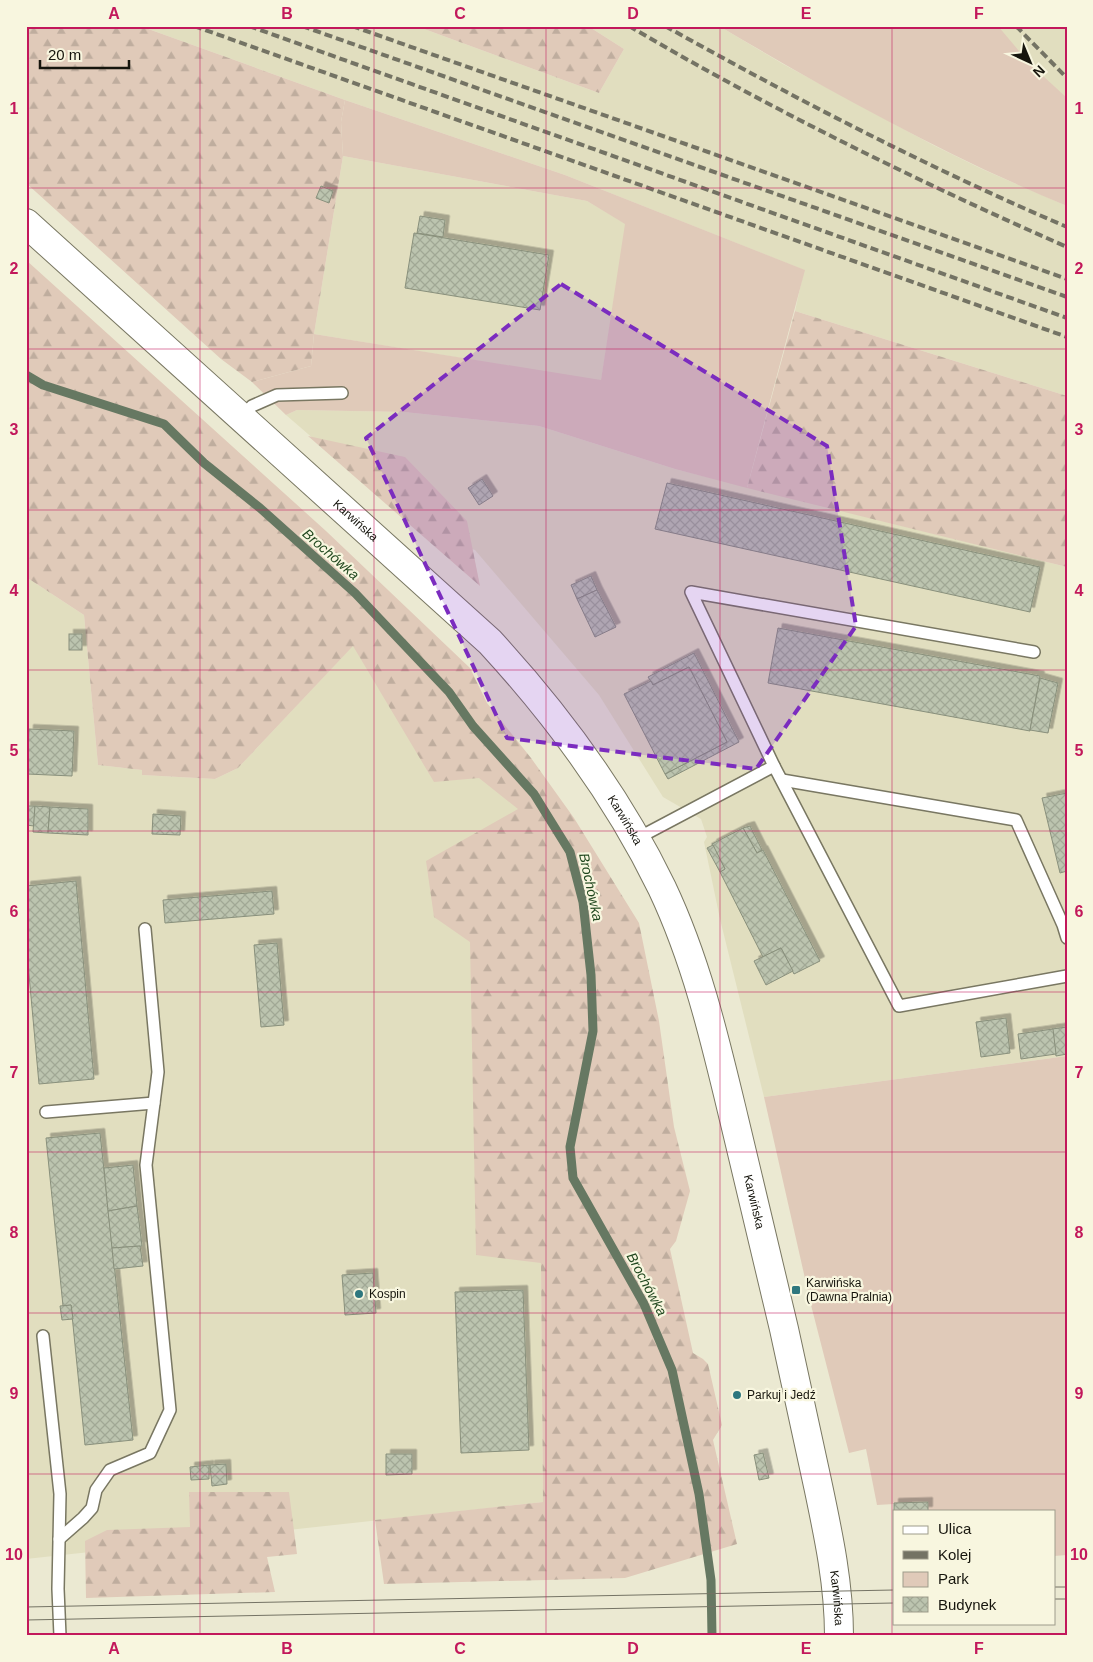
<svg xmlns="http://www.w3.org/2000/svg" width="1093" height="1662" viewBox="0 0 1093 1662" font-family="Arial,sans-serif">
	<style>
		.built { fill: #e1debf }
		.green { fill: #e0cab9 }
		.forest { fill: url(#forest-firs) }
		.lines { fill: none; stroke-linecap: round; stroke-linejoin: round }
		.stream { stroke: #667862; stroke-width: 9 }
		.building { fill: url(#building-cross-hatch); stroke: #89907c; filter: url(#shadow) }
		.service-casing { stroke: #797762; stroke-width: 14 }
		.tertiary-casing { stroke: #797762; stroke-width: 30 }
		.service { stroke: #fff; stroke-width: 11 }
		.tertiary { stroke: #fff; stroke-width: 28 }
		.tram { stroke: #747364; stroke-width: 1 }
		.rail { stroke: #747364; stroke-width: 4; stroke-dasharray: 8 4; stroke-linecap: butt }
		.marked { fill: #7b2cbf; fill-opacity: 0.2; stroke: #7b2cbf; stroke-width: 4; stroke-dasharray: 10 6; stroke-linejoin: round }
		.grid { fill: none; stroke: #c2185b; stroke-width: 1; stroke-opacity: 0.55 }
		.poi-dot { fill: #2e777e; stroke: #f8f6df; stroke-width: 2 }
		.labels { text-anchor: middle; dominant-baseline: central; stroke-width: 4.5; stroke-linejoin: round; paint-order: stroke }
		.street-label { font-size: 12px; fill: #16150d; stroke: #f8f6df }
		.poi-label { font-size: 12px; fill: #16150d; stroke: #f8f6df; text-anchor: start }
		.water-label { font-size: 14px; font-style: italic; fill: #21481f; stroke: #f8f6df }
		.neatline { fill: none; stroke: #c2185b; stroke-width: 2 }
		.grid-label { font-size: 16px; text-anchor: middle; font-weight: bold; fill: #c2185b }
	</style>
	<defs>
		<pattern id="forest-firs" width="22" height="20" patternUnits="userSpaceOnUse" patternTransform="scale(1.25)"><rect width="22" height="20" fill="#e0cab9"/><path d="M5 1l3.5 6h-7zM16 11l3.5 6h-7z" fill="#bfad9e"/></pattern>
		<pattern id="building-cross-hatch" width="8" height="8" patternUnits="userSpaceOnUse" patternTransform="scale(1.25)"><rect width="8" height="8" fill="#bcc4af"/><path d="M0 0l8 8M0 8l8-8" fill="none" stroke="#a1a895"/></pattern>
		<filter id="shadow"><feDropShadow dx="4.5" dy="-4.5" stdDeviation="0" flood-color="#0004"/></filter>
	</defs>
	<rect width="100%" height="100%" fill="#ebe9d2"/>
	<g class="built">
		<path d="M140 26H416L599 93 624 49 588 26H719L783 64 933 145 982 169 1067 206V396L795 311 804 270 565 175 345 100Z"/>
		<path d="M968 26H1067V123Z"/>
		<path d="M343 156 587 201 626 224 601 381 314 334Z"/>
		<path d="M297 410 404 412 539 426 675 469 1067 567V1056L764 1097 720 919 704 842 707 837 701 819 663 797 599 695 475 550 423 533 286 415Z"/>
		<path d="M26 577 84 615 98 765 142 770V775L215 779 238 768 374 623 527 800 539 952 543 1502 26 1559Z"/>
	</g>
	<g class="green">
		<path d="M719 26H998L1030 64 1067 98V206C946 156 831 92 719 26Z"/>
		<path d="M345 100 565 175 805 270 747 488 675 469 539 426 404 412 297 410 286 415 252 382 311 366 314 334 601 380 625 224 587 201 343 156 341 122Z"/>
		<path d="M1067 1056V1555L1054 1556V1511H928L927 1502 877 1505 866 1449 849 1453 811 1305 764 1097Z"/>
	</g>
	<g class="forest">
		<path d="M26 26H140L345 100 341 122 343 156 314 334 311 366 252 382 221 359 26 183Z"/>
		<path d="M416 26H588L624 49 599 93Z"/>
		<path d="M26 260 326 531 470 668 487 703 531 758 574 818 639 923 659 1021 674 1127 690 1191 676 1241 670 1249 693 1353 703 1359 708 1364 722 1425 713 1440 737 1544 625 1578 384 1584 375 1520 543 1502 541 1263 476 1255 470 942 434 917 426 861 518 809 479 778 434 782 353 646 238 768 215 779 142 775V770L98 765 84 615 26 577Z"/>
		<path d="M795 311 1067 396V567L747 488Z"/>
		<path d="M308 436 405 457 467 521 480 586Z"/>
		<path d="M189 1492H289L297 1554 267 1557 275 1592 86 1598 85 1541 107 1530 190 1527Z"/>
	</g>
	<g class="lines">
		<path class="stream" d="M26 375 43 385 164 424 204 463 260 508 355 593 449 692 473 726 534 794 570 852 583 902 591 975 593 1031 570 1147 573 1178 644 1304 672 1370 699 1494 711 1580 712 1636"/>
	</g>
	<g class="building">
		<path d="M321 186 333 191 329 203 316 198Z"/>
		<path d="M420 216 445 220 443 237 417 233Z"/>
		<path d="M414 233 549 255 540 310 405 288Z"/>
		<path d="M482 479 493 496 479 505 468 488Z"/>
		<path d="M667 483 1040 567 1030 612 655 529Z"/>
		<path d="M591 576 597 590 577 599 571 585Z"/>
		<path d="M597 590 616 627 595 637 577 599Z"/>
		<path d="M778 628 1040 676 1030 730V731L768 683Z"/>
		<rect x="69" y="634" width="13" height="16"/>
		<path d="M694 653 739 742 668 779 665 774 727 742 689 667 653 685 648 677Z"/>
		<path d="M689 667 727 742 665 774 624 694 651 681 653 685Z"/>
		<path d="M1040 678 1058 683 1048 733 1030 730Z"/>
		<path d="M29 729 74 731 72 776 27 774Z"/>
		<path d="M1067 793V871L1060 873 1042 798Z"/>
		<path d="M26 806H35L34 826 26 825Z"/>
		<path d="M35 806 50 807 48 833 33 832Z"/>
		<path d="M50 807 88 809V835L48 833Z"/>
		<path d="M153 814 181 816 180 835 152 834Z"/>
		<path d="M750 826 762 850 757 853 743 828Z"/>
		<path d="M743 828 757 853 763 850 820 961 794 974 781 948 763 957 720 872 725 869 712 844Z"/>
		<path d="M713 845 725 869 720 872 707 848Z"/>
		<path d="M76 881 94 1079 39 1084 26 942V886Z"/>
		<path d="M272 891 274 914 165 923 163 900Z"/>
		<path d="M277 943 284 1025 261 1027 254 945Z"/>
		<path d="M781 948 793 971 766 985 754 961Z"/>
		<path d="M1006 1018 1010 1053 981 1057 976 1022Z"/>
		<path d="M1067 1027V1054L1056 1056 1052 1029Z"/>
		<path d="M1053 1029 1056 1054 1021 1059 1018 1034Z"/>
		<path d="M100 1133 133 1440 85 1445 71 1305 63 1306 46 1138Z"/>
		<path d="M133 1165 137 1206 108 1211 104 1168Z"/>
		<path d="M137 1206 142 1246 112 1248 108 1211Z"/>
		<path d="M140 1246 143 1266 114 1269 112 1248Z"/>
		<path d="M373 1273 376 1313 345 1315 342 1275Z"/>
		<path d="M523 1290 529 1450 461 1453 455 1292Z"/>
		<path d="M71 1305 73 1319 62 1320 60 1306Z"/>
		<path d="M763 1453 769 1478 759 1480 754 1455Z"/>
		<path d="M386 1454H412V1474L386 1475Z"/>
		<path d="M226 1464 227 1484 212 1486 210 1465Z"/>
		<path d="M209 1465V1479L191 1480 190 1467Z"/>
		<path d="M928 1502V1511H894V1503Z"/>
	</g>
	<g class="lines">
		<g class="service-casing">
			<g id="service">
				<path d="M242 417 252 406 277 395 342 393"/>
				<path d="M774 766 691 592 1034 652"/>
				<path d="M782 780 1016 820 1063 925 1067 938"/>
				<path d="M636 839 774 766 899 1006 1067 976"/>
				<path d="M46 1112 154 1103"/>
				<path d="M43 1336 60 1494 58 1589 60 1636"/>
				<path d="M59 1539 83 1518 92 1508 96 1490 110 1470 150 1453 170 1410 146 1165 158 1072 145 929"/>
			</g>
		</g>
		<g class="tertiary-casing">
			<g id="tertiary">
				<path id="s1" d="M26 223 490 642C558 716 618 797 662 888 697 962 715 1040 734 1119 751 1189 768 1259 784 1329 795 1380 806 1431 817 1481 828 1533 839 1583 839 1636"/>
			</g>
		</g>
		<use href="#service" class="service"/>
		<use href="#tertiary" class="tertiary"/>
		<g class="tram">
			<path d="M1054 1587H1067"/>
			<path d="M1054 1599H1067"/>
			<path d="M26 1607 894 1590"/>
			<path d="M26 1620 894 1603"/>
		</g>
		<g class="rail">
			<path d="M194 26 1067 337"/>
			<path d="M249 26 1067 318"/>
			<path d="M302 26 1067 297"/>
			<path d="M352 26 1067 279"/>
			<path d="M629 26C768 108 919 182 1067 247"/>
			<path d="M665 26C796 99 929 168 1067 227"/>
			<path d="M1016 26 1067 78"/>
		</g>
	</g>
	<path class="marked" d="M561 284 827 446 856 626 756 769 507 738 366 438Z"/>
	<path class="grid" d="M200 26V1636M374 26V1636M546 26V1636M720 26V1636M892 26V1636M26 188H1067M26 349H1067M26 510H1067M26 670H1067M26 831H1067M26 992H1067M26 1152H1067M26 1313H1067M26 1474H1067"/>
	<g class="poi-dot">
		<rect x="791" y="1285" width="10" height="10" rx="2.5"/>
		<circle cx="359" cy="1294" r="5"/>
		<circle cx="737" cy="1395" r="5"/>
	</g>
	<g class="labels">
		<g class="street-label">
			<text stroke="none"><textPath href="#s1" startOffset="444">Karwińska</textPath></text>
			<text stroke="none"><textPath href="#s1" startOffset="849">Karwińska</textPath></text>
			<text stroke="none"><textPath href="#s1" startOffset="1254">Karwińska</textPath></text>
			<text stroke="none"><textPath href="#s1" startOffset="1659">Karwińska</textPath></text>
		</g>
		<g class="poi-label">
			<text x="806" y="1283">Karwińska<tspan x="806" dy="14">(Dawna Pralnia)</tspan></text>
			<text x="369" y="1294">Kospin</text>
			<text x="747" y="1395">Parkuj i Jedź</text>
		</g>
		<g class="water-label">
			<text transform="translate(331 554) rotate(41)">Brochówka</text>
			<text transform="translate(591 887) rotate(78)">Brochówka</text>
			<text transform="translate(647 1284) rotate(62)">Brochówka</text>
		</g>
	</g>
	<rect width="1093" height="1662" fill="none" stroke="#f8f6df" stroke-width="55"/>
	<rect x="893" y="1510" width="162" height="115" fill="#f8f6df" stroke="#9e9c8b"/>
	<rect x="903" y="1526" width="25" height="8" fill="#ffffff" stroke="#9e9c8b"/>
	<text x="938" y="1534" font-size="15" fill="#16150d">Ulica</text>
	<rect x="903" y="1551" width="25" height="8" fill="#747364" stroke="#9e9c8b"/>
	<text x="938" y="1560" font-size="15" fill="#16150d">Kolej</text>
	<rect x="903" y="1572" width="25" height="15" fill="#e0cab9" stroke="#9e9c8b"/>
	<text x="938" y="1584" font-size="15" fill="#16150d">Park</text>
	<rect x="903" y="1597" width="25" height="15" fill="url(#building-cross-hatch)" stroke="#9e9c8b"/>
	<text x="938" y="1610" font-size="15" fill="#16150d">Budynek</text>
	<g transform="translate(1030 62) rotate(136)" stroke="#f8f6df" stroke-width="4" paint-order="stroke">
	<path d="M0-4L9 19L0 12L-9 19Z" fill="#16150d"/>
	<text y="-8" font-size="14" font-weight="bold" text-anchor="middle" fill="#16150d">N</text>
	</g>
	<path d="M40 60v8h89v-8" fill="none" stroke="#16150d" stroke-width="2.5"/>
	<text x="48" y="60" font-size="15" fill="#16150d" stroke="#f8f6df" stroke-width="4" paint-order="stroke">20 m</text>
	<rect x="28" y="28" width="1038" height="1606" class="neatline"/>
	<g class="grid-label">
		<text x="114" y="19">A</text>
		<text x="287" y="19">B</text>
		<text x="460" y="19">C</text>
		<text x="633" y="19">D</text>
		<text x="806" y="19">E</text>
		<text x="979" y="19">F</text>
		<text x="14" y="114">1</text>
		<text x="1079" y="114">1</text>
		<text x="14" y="274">2</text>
		<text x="1079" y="274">2</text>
		<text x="14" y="435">3</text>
		<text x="1079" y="435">3</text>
		<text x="14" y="596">4</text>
		<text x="1079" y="596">4</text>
		<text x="14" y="756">5</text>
		<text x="1079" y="756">5</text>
		<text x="14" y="917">6</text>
		<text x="1079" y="917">6</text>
		<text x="14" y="1078">7</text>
		<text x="1079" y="1078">7</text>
		<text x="14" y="1238">8</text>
		<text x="1079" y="1238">8</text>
		<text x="14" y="1399">9</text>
		<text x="1079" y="1399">9</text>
		<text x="14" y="1560">10</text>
		<text x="1079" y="1560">10</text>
		<text x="114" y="1654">A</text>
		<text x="287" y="1654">B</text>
		<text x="460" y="1654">C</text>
		<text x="633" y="1654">D</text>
		<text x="806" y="1654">E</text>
		<text x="979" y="1654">F</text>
	</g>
</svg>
